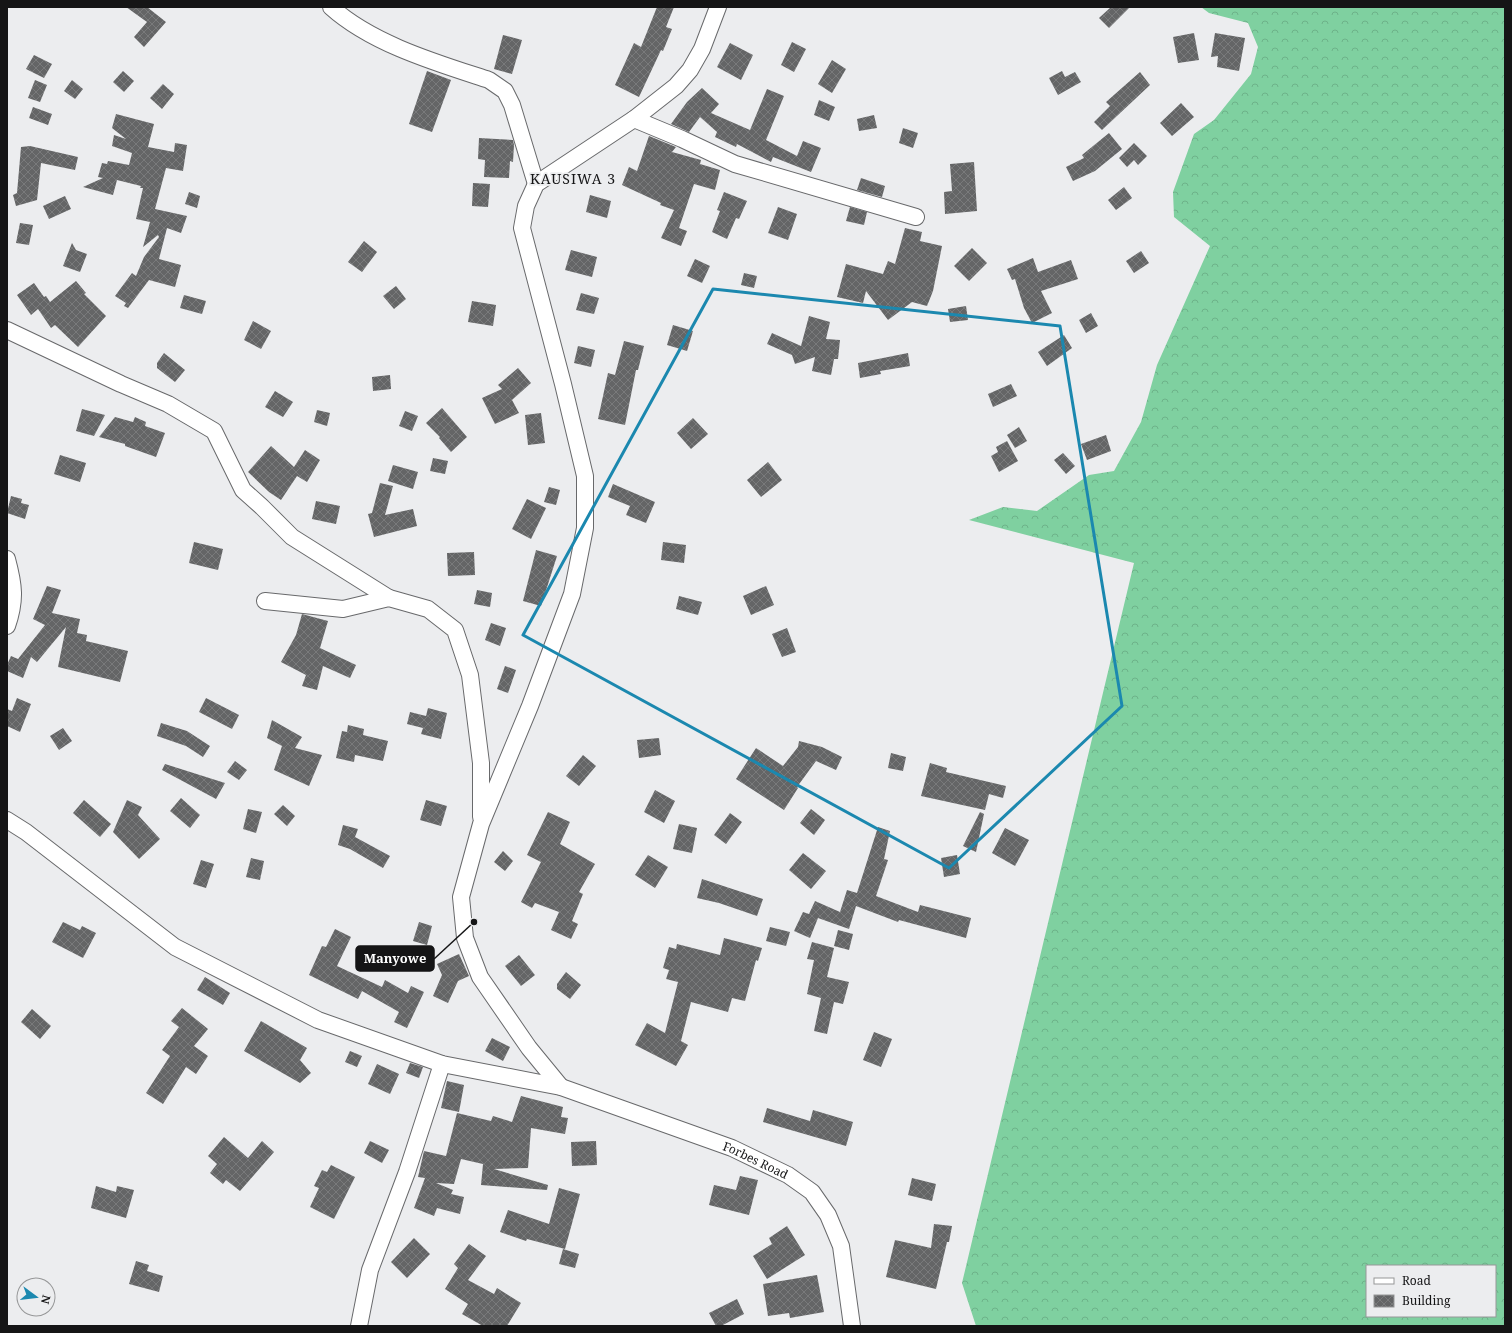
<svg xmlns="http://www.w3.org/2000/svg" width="1512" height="1333" viewBox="0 0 1512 1333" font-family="'Noto Serif',serif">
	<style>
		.forest { fill: url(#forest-crowns); fill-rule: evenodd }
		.building { fill: url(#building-cross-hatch) }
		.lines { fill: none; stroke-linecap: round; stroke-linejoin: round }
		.minor-casing { stroke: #68696b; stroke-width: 18 }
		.minor { stroke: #fff; stroke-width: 16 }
		.marked { fill: none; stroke: #1b88af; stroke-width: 3; stroke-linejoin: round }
		.labels { text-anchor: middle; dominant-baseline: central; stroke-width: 3.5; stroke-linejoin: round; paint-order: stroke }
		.street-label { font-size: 12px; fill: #151516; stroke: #ecedef }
		.quarter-label { font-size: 14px; letter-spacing: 1px; fill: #151516; stroke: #ecedef }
		.leader { fill: none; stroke: #151516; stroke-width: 1.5 }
		.callout-dot { fill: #151516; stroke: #ecedef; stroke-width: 1.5 }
		.callout { fill: #151516; stroke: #151516; stroke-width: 1.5 }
		.callout-label { font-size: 13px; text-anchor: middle; font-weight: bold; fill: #fff }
	</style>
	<defs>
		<pattern id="forest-crowns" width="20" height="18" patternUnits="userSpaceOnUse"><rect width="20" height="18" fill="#7fd0a0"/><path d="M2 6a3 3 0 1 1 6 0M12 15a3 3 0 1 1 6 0" fill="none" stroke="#6db289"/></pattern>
		<pattern id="building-cross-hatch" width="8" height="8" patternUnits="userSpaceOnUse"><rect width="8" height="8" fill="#646566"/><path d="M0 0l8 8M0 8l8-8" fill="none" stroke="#797a7b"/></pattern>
	</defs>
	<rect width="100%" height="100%" fill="#ecedef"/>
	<path class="forest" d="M1201 7H1505V1326H976L962 1283 1134 563 969 520 1003 507 1037 511 1089 475 1114 471 1141 422 1157 365 1210 246 1174 217 1173 192 1194 134 1214 120 1251 74 1258 47 1248 23 1209 13ZM1367 1266H1495V1316H1367Z"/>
	<g class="building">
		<path d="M126 7H147L166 22 144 47 134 37 147 22Z"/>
		<path d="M657 7H674L666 27 672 29 663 51 661 50 639 97 615 85 634 43 641 47Z"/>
		<path d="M1111 7H1130L1109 28 1099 18Z"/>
		<path d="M1194 33 1199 60 1178 63 1173 37Z"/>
		<path d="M1215 33 1245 38 1239 71 1217 67 1218 56 1211 57Z"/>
		<path d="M503 35 522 40 512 74 494 69Z"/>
		<path d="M792 42 806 49 794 72 781 65Z"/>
		<path d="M730 43 753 55 741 80 717 67Z"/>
		<path d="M34 55 52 64 44 78 26 69Z"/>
		<path d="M832 60 846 69 832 93 818 84Z"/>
		<path d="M123 71 134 81 124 92 113 82Z"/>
		<path d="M427 71 451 80 432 132 409 124Z"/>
		<path d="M1062 71 1065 77 1075 72 1081 82 1058 95 1049 78Z"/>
		<path d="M1140 72 1150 85 1102 130 1094 122 1110 106 1106 102Z"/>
		<path d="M35 80 47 85 40 102 28 98Z"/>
		<path d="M72 80 83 89 75 99 64 91Z"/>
		<path d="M163 84 174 94 162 109 150 98Z"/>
		<path d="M702 88 719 104 711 113 750 130 767 89 784 96 766 140 797 156 803 141 821 148 811 172 773 157 771 162 737 144 736 147 715 137 717 132 700 117 689 132 671 124 687 102Z"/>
		<path d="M819 100 835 107 829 121 814 115Z"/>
		<path d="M1181 103 1194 117 1172 136 1160 123Z"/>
		<path d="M33 107 52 114 48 125 29 118Z"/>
		<path d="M116 114 154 124 148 147 174 152 175 143 187 145 183 171 166 168 155 209 187 216 181 233 167 228 159 259 181 265 175 287 149 280 128 308 124 306 126 303 115 296 132 273 136 276 144 257 159 237 158 235 143 247 150 222 136 219 143 188H140L141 186 117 180 113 195 83 187 103 178 98 177 102 163 107 164 108 161 129 165 132 153 112 146 114 135 126 139 112 128Z"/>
		<path d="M874 115 877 128 859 131 857 119Z"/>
		<path d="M903 128 918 133 913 148 899 143Z"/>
		<path d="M1109 133 1122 149 1095 171 1073 181 1066 167 1084 158 1082 155Z"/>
		<path d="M649 136 676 147 672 152 701 160 700 164 720 170 715 190 694 184 679 228 687 231 681 246 661 238 674 210 660 205 661 203 622 185 629 167 637 171Z"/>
		<path d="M479 138 513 140 514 145 513 162 510 161 509 178 484 177 485 160 478 159Z"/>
		<path d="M1134 143 1147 156 1138 165 1134 160 1127 167 1119 158Z"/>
		<path d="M21 147 30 146 78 157 75 170 41 163 37 200 16 206 13 195 17 193Z"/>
		<path d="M974 162 977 211 945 214 944 192 952 191 950 164Z"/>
		<path d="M861 178 885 186 882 197 857 190Z"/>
		<path d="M473 183 490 184 488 207 472 206Z"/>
		<path d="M1124 187 1132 198 1116 210 1108 200Z"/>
		<path d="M189 192 200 196 197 208 185 204Z"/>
		<path d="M724 192 747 201 739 219 736 218 727 239 712 232 720 211 717 210Z"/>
		<path d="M590 195 611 201 607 218 586 212Z"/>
		<path d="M65 196 71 209 49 219 43 206Z"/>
		<path d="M778 207 797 214 788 240 768 233Z"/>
		<path d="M850 207 867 212 864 225 846 221Z"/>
		<path d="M20 223 33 225 29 245 16 243Z"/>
		<path d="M905 228 922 232 920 241 942 246 933 291 927 306 912 302 888 320 866 291 863 303 837 297 846 264 883 274 888 261 895 264Z"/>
		<path d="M364 241 377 252 362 272 348 262Z"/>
		<path d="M72 243 76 250 87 254 80 272 63 266Z"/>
		<path d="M972 248 987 263 969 281 954 266Z"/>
		<path d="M571 250 597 257 592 277 565 270Z"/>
		<path d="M1141 251 1149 263 1134 273 1126 261Z"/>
		<path d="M1033 258 1038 272 1071 260 1078 279 1041 291 1052 313 1032 323 1024 308 1015 279 1012 280 1007 269Z"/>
		<path d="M695 259 710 266 702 283 687 276Z"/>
		<path d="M744 273 757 276 754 288 741 285Z"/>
		<path d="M76 281 86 293 84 294 106 316 78 347 55 325 51 328 38 309 31 315 17 295 34 283 44 297 46 296 50 302Z"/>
		<path d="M396 286 406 299 394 309 383 296Z"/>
		<path d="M581 293 599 298 594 314 576 310Z"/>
		<path d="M184 295 206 301 202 314 180 308Z"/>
		<path d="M472 301 496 305 493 326 468 322Z"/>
		<path d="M966 306 968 320 950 322 948 309Z"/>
		<path d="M1091 313 1098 326 1086 333 1079 320Z"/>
		<path d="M809 316 830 322 826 339 840 340 838 359H834L831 375 812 371 815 357 795 364 792 355 767 344 772 333 801 346Z"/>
		<path d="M253 321 271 331 261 349 244 340Z"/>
		<path d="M673 325 693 331 687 351 667 345Z"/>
		<path d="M1064 335 1072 348 1047 366 1038 352Z"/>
		<path d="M624 341 644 346 638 370H636L625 425 598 419 608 373 615 375Z"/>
		<path d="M578 346 595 350 591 367 574 363Z"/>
		<path d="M164 353 185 370 175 382 157 368V363Z"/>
		<path d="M908 353 910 366 880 371 881 374 860 378 858 363Z"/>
		<path d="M518 368 531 383 512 400 519 413 495 424 482 398 502 389 498 385Z"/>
		<path d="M390 375 391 389 373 391 372 377Z"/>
		<path d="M1011 384 1017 396 993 407 988 394Z"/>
		<path d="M275 391 293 402 283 417 265 407Z"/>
		<path d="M442 408 467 437 451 452 439 438 440 437 426 423Z"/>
		<path d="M82 409 105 415 94 436 76 431Z"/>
		<path d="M317 410 330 413 327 426 314 422Z"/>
		<path d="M405 411 418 416 412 431 399 426Z"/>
		<path d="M541 413 545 443 528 445 525 415Z"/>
		<path d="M115 417 133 422 135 417 146 422 145 426 165 433 156 457 125 446V444L99 437Z"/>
		<path d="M693 418 708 434 691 449 677 433Z"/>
		<path d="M1019 427 1027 441 1015 448 1007 435Z"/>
		<path d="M1106 435 1111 451 1087 460 1081 444Z"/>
		<path d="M1007 441 1018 461 999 472 991 456 998 452 996 447Z"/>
		<path d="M271 446 294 467 305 450 320 460 307 482 297 476 281 500 269 492 248 472Z"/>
		<path d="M1063 453 1075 466 1066 474 1054 460Z"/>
		<path d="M60 455 86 463 80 482 54 474Z"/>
		<path d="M433 458 448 461 445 474 430 471Z"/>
		<path d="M768 462 782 480 761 497 747 480Z"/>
		<path d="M393 465 418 472 413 489 388 481Z"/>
		<path d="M380 483 393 486 385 515 413 509 417 526 374 537 368 514 372 513Z"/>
		<path d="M613 484 655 502 646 523 626 515 630 506 608 497Z"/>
		<path d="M549 487 560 490 556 505 544 502Z"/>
		<path d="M11 496 22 499 21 503 29 505 25 519 7 513Z"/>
		<path d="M527 499 546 508 531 539 512 529Z"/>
		<path d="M316 501 340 506 336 524 312 519Z"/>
		<path d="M194 542 223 549 218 570 189 563Z"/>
		<path d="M663 542 686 545 684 563 661 560Z"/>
		<path d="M536 550 557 556 541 606 523 601Z"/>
		<path d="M474 552 475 575 448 576 447 553Z"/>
		<path d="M47 586 61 590 52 613 80 619 77 633 87 635 86 641 128 651 120 682 58 667 66 627 37 662 31 657 23 678 7 671V665L11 656 18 659 45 625 33 619Z"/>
		<path d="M766 586 774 605 751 615 743 596Z"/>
		<path d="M477 590 492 593 490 607 474 604Z"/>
		<path d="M679 596 702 602 698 615 676 609Z"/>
		<path d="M302 614 328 621 320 648 356 665 350 678 323 666 317 690 302 686 306 675 281 662 296 635Z"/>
		<path d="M491 623 506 628 500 646 485 640Z"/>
		<path d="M787 628 796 652 782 657 772 634Z"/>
		<path d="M505 666 516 670 508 693 497 689Z"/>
		<path d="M17 698 31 704 20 732 7 726V709L12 711Z"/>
		<path d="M206 698 239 715 232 729 199 712Z"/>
		<path d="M428 708 447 713 441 739 421 734 423 728 407 724 410 712 426 716Z"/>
		<path d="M272 720 302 737 295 748 322 755 309 786 274 770 282 746 267 738Z"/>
		<path d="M161 723 187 731 210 746 203 757 186 746 157 736Z"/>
		<path d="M348 725 364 729 363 735 388 741 383 761 355 755 354 762 336 758 342 731 347 732Z"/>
		<path d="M63 728 72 741 59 750 50 736Z"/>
		<path d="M659 738 661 755 639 758 637 740Z"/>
		<path d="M799 741 822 747 842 757 836 770 816 761 797 787 798 788 784 810 736 779 756 748 783 766 798 747Z"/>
		<path d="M891 753 906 757 903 771 888 768Z"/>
		<path d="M583 755 596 766 579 786 566 776Z"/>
		<path d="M235 761 247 770 239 780 227 772Z"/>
		<path d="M930 763 947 768 946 772 1006 786 1003 798 989 794 985 810 921 796Z"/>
		<path d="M165 764 225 783 216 799 162 770Z"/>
		<path d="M655 790 675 801 664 823 644 812Z"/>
		<path d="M181 798 200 815 190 828 170 811Z"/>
		<path d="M84 800 111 824 100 837 73 813Z"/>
		<path d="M127 800 142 807 138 815 160 839 139 859 113 832Z"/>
		<path d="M426 800 447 806 441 826 420 820Z"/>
		<path d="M283 805 295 816 287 826 274 814Z"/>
		<path d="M248 809 262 812 256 833 243 829Z"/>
		<path d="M811 809 825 820 814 835 800 823Z"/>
		<path d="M548 812 570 822 560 844 595 864 579 892 583 894 572 921 578 924 571 939 551 930 559 912 535 903 532 908 521 902 541 862 527 855Z"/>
		<path d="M980 812 984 814 976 852 963 846Z"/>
		<path d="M730 813 742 822 726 844 714 835Z"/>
		<path d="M679 824 697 828 692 853 673 849Z"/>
		<path d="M343 825 358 829 355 837 390 856 383 868 350 849 338 845Z"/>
		<path d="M878 827 890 831 884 859 888 860 876 896 918 912 920 905 971 918 966 938 899 920 898 922 856 906 849 929 818 918 810 938 794 931 803 912 809 914 815 901 840 912 847 890 857 893Z"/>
		<path d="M1005 828 1029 840 1015 866 992 853Z"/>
		<path d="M503 851 513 861 505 871 494 862Z"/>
		<path d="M803 853 826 871 811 889 789 870Z"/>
		<path d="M648 855 668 867 655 888 635 875Z"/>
		<path d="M957 855 960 874 944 877 941 858Z"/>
		<path d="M251 858 264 861 260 880 246 877Z"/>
		<path d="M201 860 214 864 206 888 193 884Z"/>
		<path d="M702 879 763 899 757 916 719 903 697 898Z"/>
		<path d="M63 922 80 930 82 926 96 933 83 958 52 942Z"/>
		<path d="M419 922 432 926 427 945 413 941Z"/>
		<path d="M770 927 790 932 786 946 766 941Z"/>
		<path d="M335 929 351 937 337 966 382 987 385 980 408 993 411 986 424 992 407 1028 394 1022 399 1012 362 991 358 999 309 975 322 946 326 947Z"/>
		<path d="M838 930 853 934 849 950 834 946Z"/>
		<path d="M724 938 762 948 758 961 756 960 745 1001 732 998 728 1012 691 1002 681 1041 688 1045 676 1066 635 1045 647 1023 665 1033 678 982 666 979 669 970 663 968 669 947 676 949 677 944 720 955Z"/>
		<path d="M812 942 834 948 827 977 849 982 843 1004 834 1002 827 1034 814 1031 821 998 807 994 814 960 807 959Z"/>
		<path d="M459 954 469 976 458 981 448 1003 433 996 442 975 437 964Z"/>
		<path d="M519 955 535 975 521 986 505 966Z"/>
		<path d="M566 972 581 985 570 999 557 989V984Z"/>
		<path d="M205 977 230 993 223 1005 197 990Z"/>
		<path d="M182 1008 208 1029 194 1046 208 1056 196 1074 186 1067 163 1104 146 1093 170 1056 162 1050 179 1027 171 1021Z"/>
		<path d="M32 1009 51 1026 40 1039 21 1022Z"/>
		<path d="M261 1021 307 1048 300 1060 311 1073 300 1083 244 1051Z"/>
		<path d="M874 1032 892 1039 881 1067 863 1060Z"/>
		<path d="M492 1038 510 1047 503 1061 485 1051Z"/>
		<path d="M350 1051 362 1056 357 1067 345 1062Z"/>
		<path d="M410 1063 423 1067 419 1078 406 1073Z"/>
		<path d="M377 1064 399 1074 390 1094 368 1084Z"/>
		<path d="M447 1081 464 1085 459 1112 441 1108Z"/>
		<path d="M521 1096 563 1107 561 1117 568 1118 565 1134 531 1128 528 1168 494 1169 548 1185 547 1190 481 1185 483 1164 461 1159 454 1184 436 1183 453 1190 451 1194 464 1197 460 1214 437 1208 434 1216 414 1208 425 1178 418 1177 424 1151 446 1156 457 1113 491 1121 493 1116 512 1122Z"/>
		<path d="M767 1108 810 1121 813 1110 853 1122 846 1146 763 1122Z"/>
		<path d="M224 1137 248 1158 262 1141 274 1152 240 1191 226 1180 223 1184 210 1173 217 1164 208 1156Z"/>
		<path d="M370 1141 389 1150 382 1163 364 1153Z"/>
		<path d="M596 1141 597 1165 572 1166 571 1142Z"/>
		<path d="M331 1165 355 1177 334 1219 310 1207 319 1188 314 1186 322 1170 327 1172Z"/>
		<path d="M740 1176 758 1180 749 1215 709 1205 714 1185 736 1190Z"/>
		<path d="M912 1178 936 1184 932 1201 908 1195Z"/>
		<path d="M96 1186 116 1192 117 1186 134 1190 126 1218 91 1208Z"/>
		<path d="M559 1188 580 1194 565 1249 527 1239 526 1241 500 1232 508 1210 549 1224Z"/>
		<path d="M934 1224 952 1226 949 1242H947L936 1289 886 1277 895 1240 931 1248Z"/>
		<path d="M787 1226 805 1255 767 1279 753 1256 772 1244 769 1238Z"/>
		<path d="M414 1238 430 1254 407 1278 391 1262Z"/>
		<path d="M469 1244 486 1256 468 1280 494 1294 497 1288 521 1303 507 1326H483L462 1314 468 1304 445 1289 458 1268 454 1264Z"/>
		<path d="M563 1249 579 1254 575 1268 559 1264Z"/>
		<path d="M136 1261 149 1265 147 1271 163 1276 159 1292 129 1284Z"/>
		<path d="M817 1275 824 1312 790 1318 789 1313 768 1316 763 1284Z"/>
		<path d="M737 1299 744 1314 721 1326H716L709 1313Z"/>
	</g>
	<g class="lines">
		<g class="minor-casing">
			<g id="minor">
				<path d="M331 7C372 44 437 63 489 80L505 91 512 105 536 184"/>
				<path d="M634 119 682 139 735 164 916 217"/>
				<path d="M7 330 121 384 168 404 214 431 243 490 262 507 292 537 389 598"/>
				<path d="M7 559C14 585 16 600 7 626"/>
				<path d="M265 601 343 609 389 598 428 609 455 630 470 675 481 763V817"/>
				<path id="s1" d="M7 820 26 832 175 947 318 1020 442 1064 561 1087 732 1148 788 1175 812 1192 828 1215 841 1246 852 1326"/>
				<path d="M561 1087 529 1048 480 977 465 938 461 897 481 824 530 706 572 594 585 528V476L563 384 522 228 526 206 536 184 634 119 676 86 690 70 702 49 718 7"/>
				<path d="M359 1326 370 1270 407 1172 442 1064"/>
			</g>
		</g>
		<use href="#minor" class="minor"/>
	</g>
	<path class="marked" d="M713 289 1060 326 1122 706 949 868 523 635Z"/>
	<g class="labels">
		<g class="street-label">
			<text stroke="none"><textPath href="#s1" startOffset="832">Forbes Road</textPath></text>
		</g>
		<g class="quarter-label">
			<text x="573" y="178">KAUSIWA 3</text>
		</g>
	</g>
	<path class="leader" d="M474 922L434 959"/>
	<circle class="callout-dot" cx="474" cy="922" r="4"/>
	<rect class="callout" x="356" y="946" width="78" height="25" rx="4"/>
	<g class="callout-label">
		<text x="395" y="963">Manyowe</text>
	</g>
	<rect width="1512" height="1333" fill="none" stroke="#151516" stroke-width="16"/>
	<rect x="1366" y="1265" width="130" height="52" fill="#ecedef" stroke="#969798"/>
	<rect x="1374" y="1278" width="20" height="6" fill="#ffffff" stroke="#969798"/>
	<text x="1402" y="1285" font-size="12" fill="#151516">Road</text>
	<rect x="1374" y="1295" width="20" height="12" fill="url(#building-cross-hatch)" stroke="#969798"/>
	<text x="1402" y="1305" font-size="12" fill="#151516">Building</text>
	<g transform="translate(36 1297) rotate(105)"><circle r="19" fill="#ecedef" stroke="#969798"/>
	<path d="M0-3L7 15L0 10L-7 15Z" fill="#1b88af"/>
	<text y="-6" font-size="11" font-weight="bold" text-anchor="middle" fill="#151516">N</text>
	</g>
</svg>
